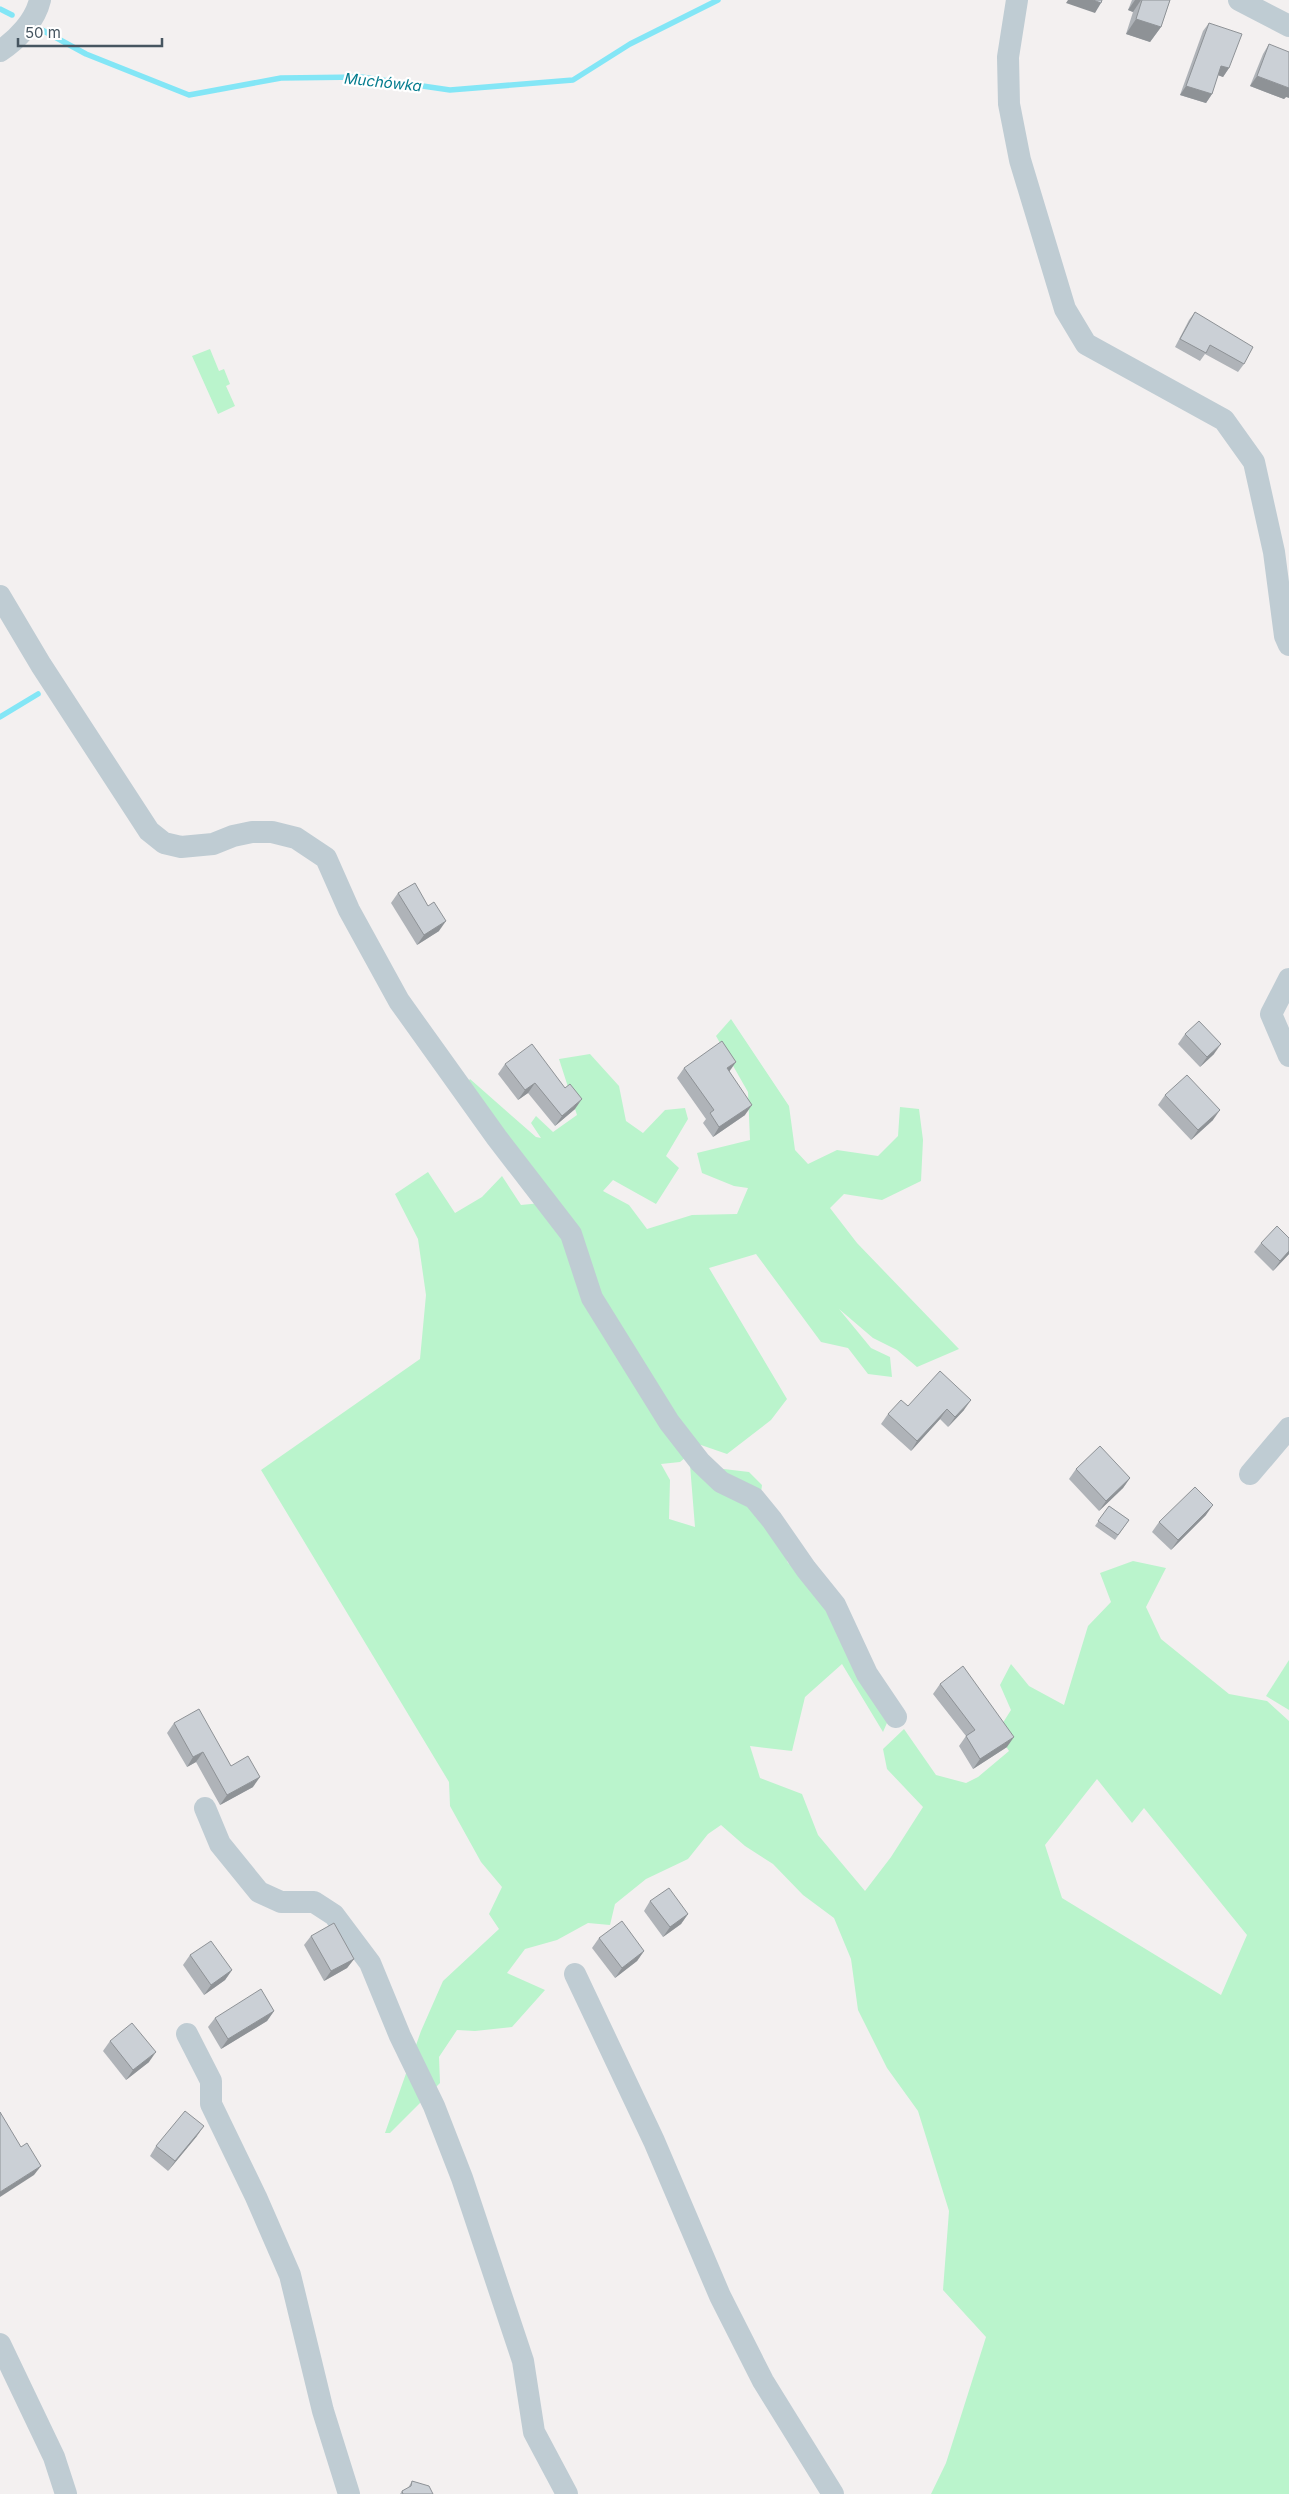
<svg xmlns="http://www.w3.org/2000/svg" width="1289" height="2494" viewBox="0 0 1289 2494" font-family="Inter,sans-serif">
	<style>
		.green { fill: #baf4cc; fill-rule: evenodd }
		.lines { fill: none; stroke-linecap: round; stroke-linejoin: round }
		.stream { stroke: #83e6f6; stroke-width: 5.5 }
		.minor { stroke: #bfccd3; stroke-width: 22 }
		.wall { fill: #afb3b8 }
		.shaded-wall { fill: #8e9296 }
		.building { fill: #cbd0d6; stroke: #8e9296 }
		.labels { text-anchor: middle; dominant-baseline: central; stroke-width: 4.5; stroke-linejoin: round; paint-order: stroke }
		.water-label { font-size: 15px; font-style: italic; fill: #047c8e; stroke: #fff }
	</style>
	<rect width="100%" height="100%" fill="#f3f0f0"/>
	<g class="green">
		<path d="M210 349 219 371 224 369 230 384 226 386 235 406 218 414 192 356Z"/>
		<path d="M731 1019 789 1106 795 1150 808 1164 837 1150 878 1156 898 1136 900 1107 919 1109 923 1140 921 1181 882 1200 844 1194 830 1208 857 1243 959 1349 917 1367 897 1350 873 1338 839 1309 871 1348 890 1357 892 1377 868 1374 848 1348 821 1342 756 1254 709 1268 787 1399 771 1420 727 1454 701 1445 680 1462 661 1464 670 1480 669 1519 695 1527 690 1465 749 1472 762 1485 759 1509 777 1536 788 1563 798 1569 827 1601 890 1716 883 1732 842 1664 805 1697 792 1751 750 1746 760 1778 802 1794 818 1835 865 1891 891 1857 923 1807 887 1769 883 1749 904 1729 936 1775 966 1783 978 1777 1009 1751 997 1732 1011 1710 1000 1685 1011 1664 1029 1686 1064 1705 1088 1626 1111 1602 1100 1573 1133 1561 1166 1568 1146 1607 1161 1639 1229 1694 1267 1701 1289 1721V2494H931L946 2463 986 2337 943 2290 949 2211 918 2111 887 2068 858 2010 851 1959 834 1918 803 1895 773 1864 745 1846 721 1825 708 1834 688 1859 646 1879 615 1904 610 1925 588 1923 557 1940 525 1949 507 1973 545 1990 512 2027 475 2031 457 2030 439 2057 440 2083 390 2133H385L421 2031 443 1981 499 1929 489 1914 502 1887 481 1862 450 1806 449 1782 261 1470 420 1359 426 1295 418 1239 395 1194 428 1172 455 1213 482 1197 502 1176 521 1205 551 1202 464 1087 470 1079 536 1137 541 1138 531 1123 536 1116 553 1132 577 1115 559 1059 590 1054 619 1086 626 1121 643 1133 665 1110 685 1108 688 1119 666 1156 679 1168 656 1204 613 1180 603 1191 629 1205 647 1229 692 1215 737 1214 748 1188 734 1186 702 1173 697 1153 750 1140 748 1092 716 1036ZM1097 1779 1132 1823 1144 1808 1247 1935 1221 1995 1062 1898 1045 1845Z"/>
		<path d="M1289 1660V1710L1266 1696Z"/>
	</g>
	<g class="lines">
		<g class="stream">
			<path d="M0 9 12 15"/>
			<path d="M42 30 86 54 189 95 281 78 361 77 450 90 573 80 630 44 718 0"/>
			<path d="M0 717 38 694"/>
		</g>
		<g class="minor">
			<path d="M1017 0 1008 57 1009 104 1020 160 1065 309 1086 344 1224 420 1254 462 1274 552 1285 636 1289 645"/>
			<path d="M1239 0 1289 26"/>
			<path d="M0 51C18 39 35 21 40 0"/>
			<path d="M0 596 41 665 149 831 164 843 181 847 213 844 233 836 252 832H272L296 838 326 858 349 910 399 1001 497 1138 571 1234 592 1298 669 1422 700 1462 721 1482 754 1498 772 1520 806 1569 835 1605 867 1674 896 1717"/>
			<path d="M1289 979 1271 1014 1289 1056"/>
			<path d="M1250 1474 1289 1428"/>
			<path d="M205 1808 220 1844 259 1892 281 1902H314L334 1915 370 1963 400 2036 434 2106 462 2178 523 2361 534 2432 567 2494"/>
			<path d="M575 1974 654 2141 720 2296 763 2381 833 2494"/>
			<path d="M187 2034 211 2081V2104L256 2197 290 2275 323 2411 349 2494"/>
			<path d="M0 2344 54 2457 66 2494"/>
		</g>
	</g>
	<g class="wall">
		<path d="M1132 0H1170L1161 27 1150 42 1126 34 1133 12 1128 10Z"/>
		<path d="M1209 23 1229 68 1223 77 1218 75 1212 94 1206 103 1180 95 1203 31Z"/>
		<path d="M1269 44 1286 97 1284 99 1250 86 1263 54Z"/>
		<path d="M1195 312 1244 364 1238 372 1205 354 1200 361 1175 347 1189 320Z"/>
		<path d="M398 893 439 931 417 945 391 903Z"/>
		<path d="M1185 1034 1214 1054 1200 1067 1178 1044Z"/>
		<path d="M505 1064 575 1109 555 1126 528 1093 518 1100 498 1074Z"/>
		<path d="M684 1068 730 1072 745 1115 713 1137 703 1123 706 1119 677 1078Z"/>
		<path d="M1165 1095 1213 1120 1191 1140 1158 1105Z"/>
		<path d="M1261 1243 1289 1254 1273 1271 1254 1252Z"/>
		<path d="M908 1406 964 1410 948 1427 940 1419 911 1451 881 1424 888 1414Z"/>
		<path d="M1076 1469 1130 1478 1123 1488 1099 1511 1069 1479Z"/>
		<path d="M1109 1506 1129 1520 1115 1540 1095 1526Z"/>
		<path d="M1206 1515 1171 1550 1152 1532 1159 1522Z"/>
		<path d="M940 1684 1007 1747 973 1769 959 1746 966 1736 933 1694Z"/>
		<path d="M174 1723 231 1766 253 1787 220 1805 196 1762 187 1767 167 1733Z"/>
		<path d="M650 1901 688 1914 681 1924 663 1937 644 1911Z"/>
		<path d="M311 1936 354 1959 347 1968 324 1981 304 1945Z"/>
		<path d="M599 1938 644 1951 637 1961 615 1978 592 1948Z"/>
		<path d="M190 1955 232 1970 225 1980 204 1995 183 1965Z"/>
		<path d="M274 2011 267 2021 221 2049 208 2027 215 2018Z"/>
		<path d="M110 2041 149 2062 126 2080 103 2051Z"/>
		<path d="M197 2136 168 2171 150 2156 156 2146Z"/>
		<path d="M412 2481 433 2494H400L402 2491 408 2488Z"/>
	</g>
	<g class="shaded-wall">
		<path d="M1068 0H1093L1101 3 1095 13 1066 3Z"/>
		<path d="M1135 0H1141L1133 12 1128 10Z"/>
		<path d="M1136 19 1161 27 1150 42 1126 34Z"/>
		<path d="M1221 66 1229 68 1223 77 1215 74Z"/>
		<path d="M1257 76 1289 88V98L1286 97 1284 99 1250 86Z"/>
		<path d="M1186 86 1212 94 1206 103 1180 95Z"/>
		<path d="M446 921 439 931 417 945 424 935Z"/>
		<path d="M1221 1044 1214 1054 1200 1067 1207 1057Z"/>
		<path d="M736 1062 729 1072 727 1068Z"/>
		<path d="M535 1083 528 1093 518 1100 525 1090Z"/>
		<path d="M582 1099 575 1109 555 1126 562 1116Z"/>
		<path d="M752 1105 745 1115 713 1137 719 1127Z"/>
		<path d="M1220 1110 1213 1120 1191 1140 1198 1130Z"/>
		<path d="M1289 1251V1254L1273 1271 1280 1261Z"/>
		<path d="M971 1400 964 1410 948 1427 955 1417Z"/>
		<path d="M947 1409 940 1419 911 1451 917 1441Z"/>
		<path d="M1130 1478 1123 1488 1099 1511 1106 1501Z"/>
		<path d="M1213 1505 1206 1515 1171 1550 1178 1540Z"/>
		<path d="M1014 1737 1007 1747 973 1769 980 1759Z"/>
		<path d="M203 1752 196 1762 187 1767 193 1757Z"/>
		<path d="M260 1777 253 1787 220 1805 227 1795Z"/>
		<path d="M688 1914 681 1924 663 1937 670 1927Z"/>
		<path d="M644 1951 637 1961 615 1978 622 1968Z"/>
		<path d="M354 1959 347 1968 324 1981 331 1971Z"/>
		<path d="M232 1970 225 1980 204 1995 211 1985Z"/>
		<path d="M274 2011 267 2021 221 2049 228 2039Z"/>
		<path d="M156 2052 149 2062 126 2080 133 2070Z"/>
		<path d="M204 2126 197 2136 168 2171 175 2161Z"/>
		<path d="M41 2166 34 2175 0 2197V2192Z"/>
	</g>
	<g class="building">
		<path d="M1093 0H1102L1101 3Z"/>
		<path d="M1142 0H1170L1161 27 1136 19Z"/>
		<path d="M1209 23 1242 34 1229 68 1221 66 1212 94 1186 86Z"/>
		<path d="M1269 44 1289 52V88L1257 76Z"/>
		<path d="M1195 312 1253 347 1244 364 1210 345 1206 353 1180 339Z"/>
		<path d="M415 883 428 906 434 902 446 921 424 935 398 893Z"/>
		<path d="M1199 1021 1221 1044 1207 1057 1185 1034Z"/>
		<path d="M722 1041 736 1062 727 1068 752 1105 719 1127 710 1113 714 1110 684 1068Z"/>
		<path d="M532 1044 565 1088 570 1084 582 1099 562 1116 535 1083 525 1090 505 1064Z"/>
		<path d="M1187 1075 1220 1110 1198 1130 1165 1095Z"/>
		<path d="M1277 1226 1289 1238V1251L1280 1261 1261 1243Z"/>
		<path d="M940 1371 971 1400 955 1417 947 1409 917 1441 888 1414 901 1400 908 1406Z"/>
		<path d="M1100 1446 1130 1478 1106 1501 1076 1469Z"/>
		<path d="M1195 1487 1213 1505 1178 1540 1159 1522Z"/>
		<path d="M1109 1506 1129 1520 1118 1535 1098 1521Z"/>
		<path d="M963 1666 1014 1737 980 1759 966 1736 975 1730 940 1684Z"/>
		<path d="M199 1709 231 1766 248 1756 260 1777 227 1795 203 1752 193 1757 174 1723Z"/>
		<path d="M669 1888 688 1914 670 1927 650 1901Z"/>
		<path d="M622 1921 644 1951 622 1968 599 1938Z"/>
		<path d="M334 1923 354 1959 331 1971 311 1936Z"/>
		<path d="M211 1941 232 1970 211 1985 190 1955Z"/>
		<path d="M261 1989 274 2011 228 2039 215 2018Z"/>
		<path d="M132 2023 156 2052 133 2070 110 2041Z"/>
		<path d="M185 2111 204 2126 175 2161 156 2146Z"/>
		<path d="M0 2112 21 2147 27 2143 41 2166 0 2192Z"/>
		<path d="M412 2481 429 2486 433 2494H403L402 2491 411 2486Z"/>
	</g>
	<g class="labels">
		<g class="water-label">
			<text transform="translate(383 82) rotate(6)">Muchówka</text>
		</g>
	</g>
	<path d="M18 38v8h144v-8" fill="none" stroke="#465560" stroke-width="2.5"/>
	<text x="25" y="38" font-size="15" fill="#465560" stroke="#ffffff" stroke-width="4" paint-order="stroke">50 m</text>
</svg>
